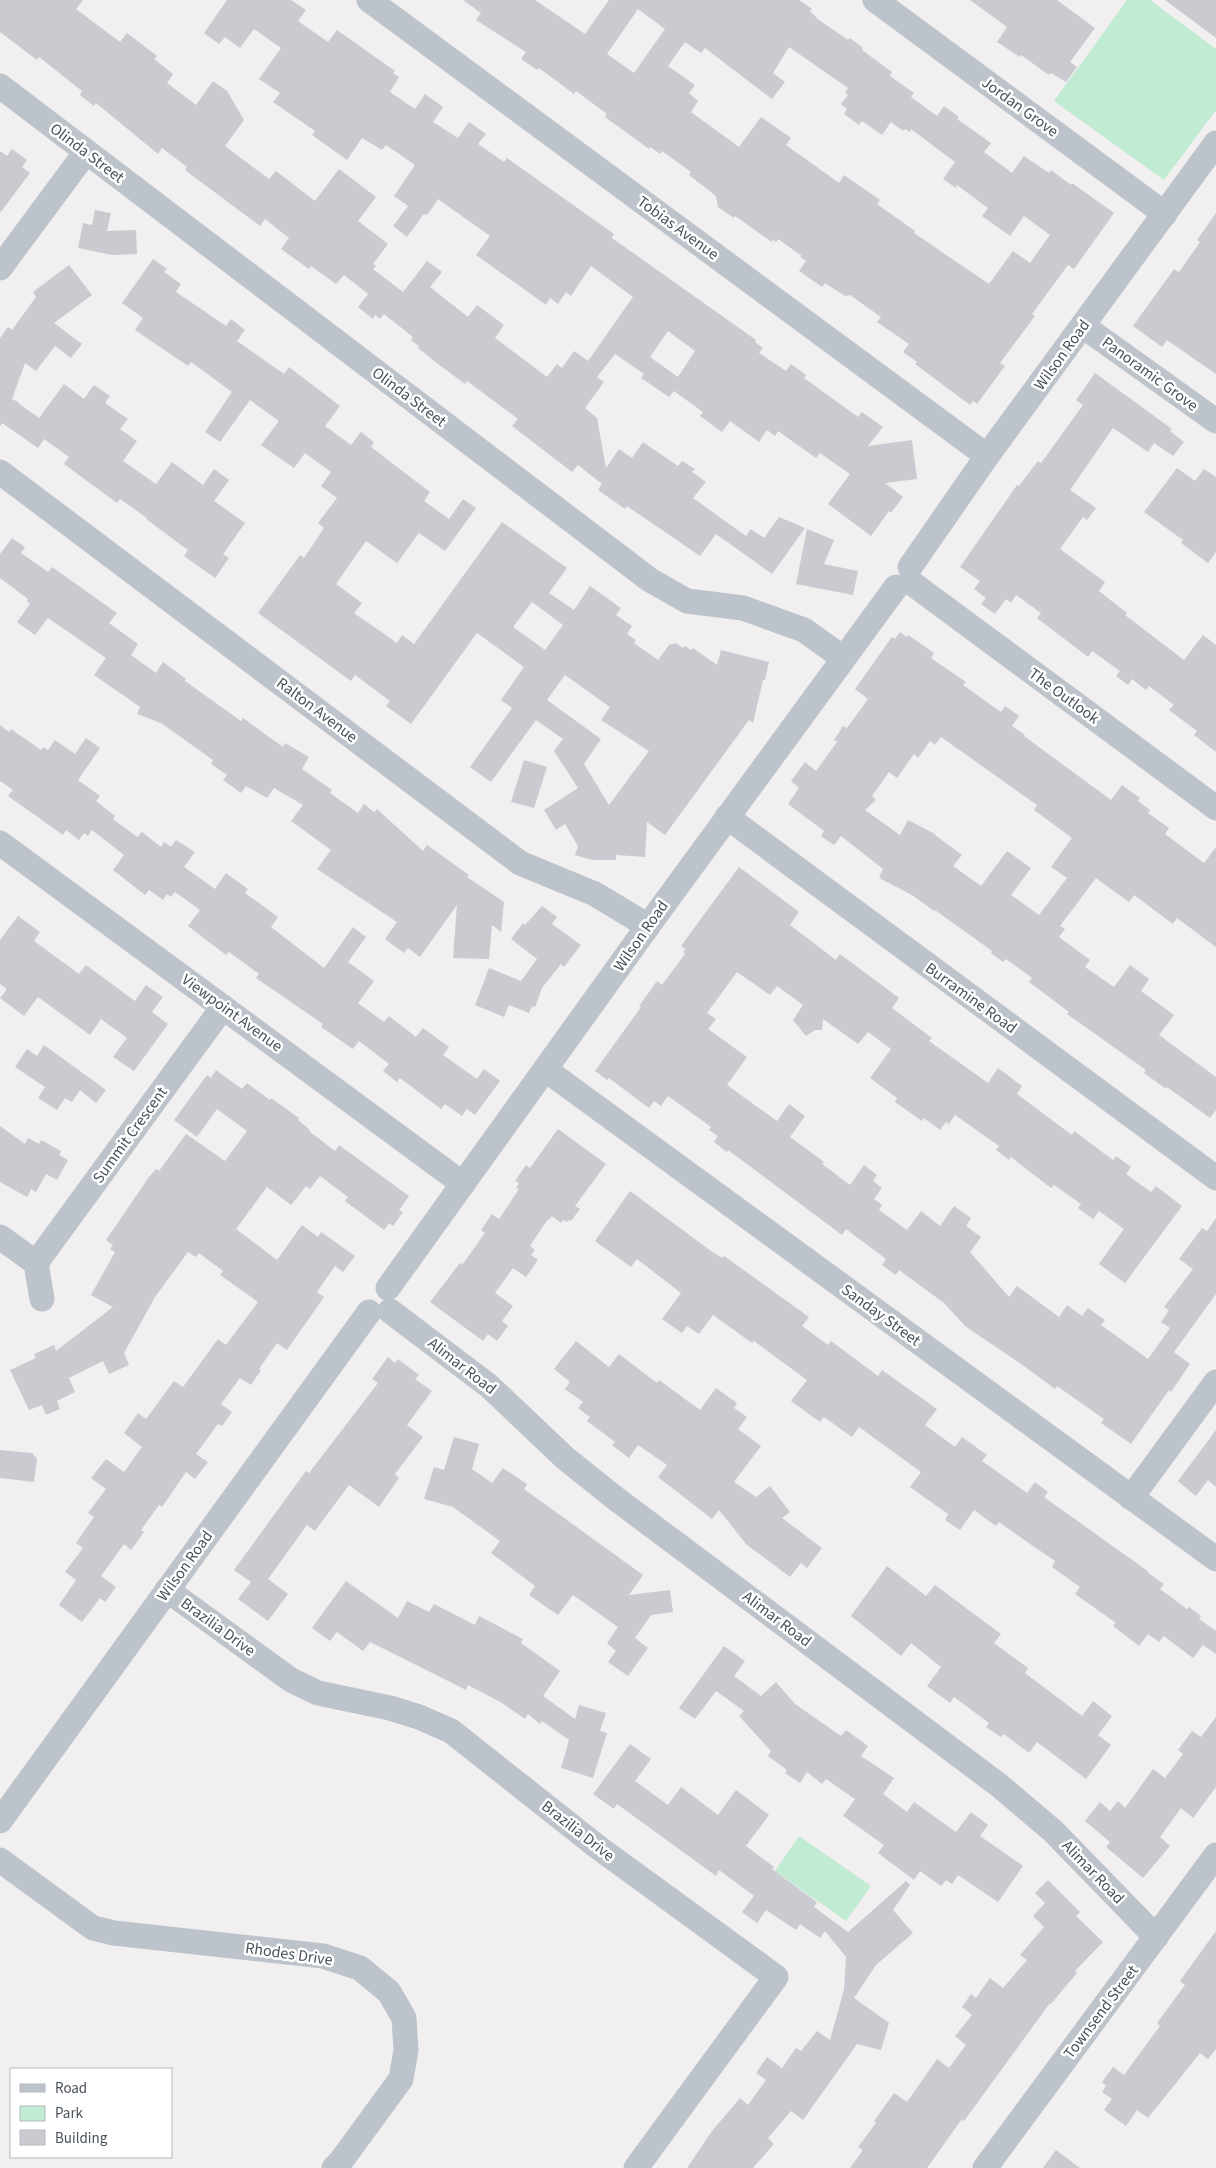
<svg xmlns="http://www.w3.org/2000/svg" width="1216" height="2168" viewBox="0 0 1216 2168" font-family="'Source Sans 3',sans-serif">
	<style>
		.green { fill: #c1ebd3 }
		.building { fill: #c9cbd1; fill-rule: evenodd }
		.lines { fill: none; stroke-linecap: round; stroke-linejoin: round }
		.minor { stroke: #bcc3cb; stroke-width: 25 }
		.labels { text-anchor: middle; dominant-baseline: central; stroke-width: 5; stroke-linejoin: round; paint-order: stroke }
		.street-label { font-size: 16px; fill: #49515b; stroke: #fff }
	</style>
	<rect width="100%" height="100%" fill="#f1efef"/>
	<g class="green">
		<path d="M1127 0H1150L1216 49V110L1164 180 1054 101Z"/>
		<path d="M799 1836 871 1886 846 1921 775 1871Z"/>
	</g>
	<g class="building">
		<path d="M0 0H83L76 9 120 42 127 33 157 56 154 59 173 74 167 83 196 105 213 81 227 91 244 120 225 146 269 179 276 171 315 201 339 169 376 197 358 221 388 244 373 264 376 266 373 269 403 292 427 261 442 272 430 287 468 317 477 305 504 325 495 338 547 377 557 364 562 368 574 351 588 361 633 297 591 266 571 296 566 292 558 304 550 298 546 305 476 255 490 236 438 199 428 214 423 215 407 237 393 226 408 206 394 196 415 165 386 145 382 150 362 138 347 160 312 135 315 131 273 102 280 93 259 79 281 48 254 29 240 48 225 37 219 44 204 33 227 0H291L306 10 298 21 328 42 337 30 395 71 393 73 399 77 390 92 415 109 425 94 443 107 433 122 458 138 469 122 486 134 478 144 504 162 507 158 614 234 612 238 756 340 755 342 763 348 759 353 786 371 791 364 806 375 804 378 858 417 862 412 883 427 868 446 912 440 917 479 885 483 903 497 891 513 889 511 871 536 828 504 850 474 820 453 816 458 778 431 775 436 767 430 759 442 730 421 722 432 700 416 703 412 674 391 669 397 641 378 644 374 615 354 597 377 604 382 585 408 597 418 606 468 619 449 632 458 643 442 678 466 682 461 695 469 692 472 706 482 693 498 746 536 751 529 764 538 779 517 805 528 772 574 716 534 700 556 627 506 625 509 598 490 602 484 578 465 572 472 512 426 518 419 467 381 465 384 438 364 418 348 419 346 411 340 413 337 384 314 380 319 375 315 373 319 358 307 368 294 344 275 336 284 311 266 309 269 281 249 289 238 265 219 260 226 185 170 187 167 162 148 158 154 96 103 94 106 80 95 82 91 39 57 37 60 0 32ZM668 331 695 351 678 377 650 357Z"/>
		<path d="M463 0H535L585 34 609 0H799L812 9 810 11 819 20 848 40 850 38 863 48 862 50 892 72 890 76 914 93 911 97 937 116 944 106 959 117 957 119 991 143 984 152 1012 173 1024 156 1049 173 1051 170 1071 185 1072 183 1114 213 1074 269 1068 265 1032 314 1035 316 1000 363 1005 366 977 404 973 401 970 405 915 364 917 362 903 352 909 344 877 322 881 317 850 295 845 296 825 283 822 287 799 271 806 261 800 257 802 256 778 239 776 242 773 239 772 242 735 216 734 218 718 207 716 196 689 175 691 172 662 151 660 154 650 147 649 149 605 117 607 114 576 91 574 94 539 68 537 70 521 59 526 52 476 20 481 13ZM638 9 665 29 634 73 607 54ZM685 42 701 53 705 48 772 99 785 82 773 73 789 47 848 88 845 92 848 95 841 104 847 109 844 114 859 125 862 121 882 135 891 122 903 131 905 129 910 132 911 129 955 162 943 179 956 188 957 185 988 208 982 216 1010 236 1024 216 1050 235 1030 263 1013 251 989 284 914 233 915 231 877 204 880 200 844 175 839 183 786 145 791 138 761 117 739 147 691 112 698 101 689 93 695 85 668 66Z"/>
		<path d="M970 0H1057L1095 28 1070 62 1077 67 1066 82 1051 73 1049 75 1021 55 1020 57 997 42 1007 27Z"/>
		<path d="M1165 0H1216V38Z"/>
		<path d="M12 149 27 160 22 167 30 173 0 213V151L7 156Z"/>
		<path d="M95 210 111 213 107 231 136 230 137 254 112 255 78 248 83 223 92 225Z"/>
		<path d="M1216 213V374L1167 340 1162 347 1133 326 1174 269 1179 272 1200 242 1197 240Z"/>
		<path d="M153 259 167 269 164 272 181 284 176 292 226 326 231 319 245 330 237 341 284 374 289 367 340 406 325 426 351 445 361 432 374 442 371 447 430 492 424 501 449 519 463 499 476 508 445 551 419 533 397 563 366 541 336 584 362 603 354 613 397 643 402 635 414 644 502 522 567 568 549 593 574 610 590 586 621 608 616 615 632 626 627 634 636 640 634 643 658 660 669 645 676 643 683 648 685 646 691 650 693 648 717 665 721 650 769 662 765 680H763L753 723 749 720 665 835 647 822 645 857 616 855V860H592L575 855 578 846 565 824 556 830 544 810 578 788 554 751 563 739 536 720 491 782 470 767 512 708 501 700 524 667 477 633 411 724 386 706 390 701 355 675 351 681 258 613 300 555 304 558 324 528 318 523 337 498 321 486 331 472 305 453 294 468 261 445 279 421 250 400 220 442 205 432 232 392 191 362 188 366 135 330 143 318 122 303ZM532 602 563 625 545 650 513 627ZM565 675 610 707 601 720 649 751 609 805 584 764 601 739 547 700Z"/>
		<path d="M69 265 92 295 54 323 82 344 71 358 55 346 36 371 25 363 12 399 18 402V403L39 418 64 384 84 399 94 385 110 396 105 403 128 419 120 429 137 441 123 461 156 484 172 462 203 485 214 469 229 480 214 501 245 523 223 554 229 558 215 578 184 556 188 550 146 519 147 518 120 499 117 503 64 464 69 457 44 439 38 448 2 423 0 426V338L8 327 12 330 36 297 33 292Z"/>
		<path d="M1095 373 1172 429 1170 431 1184 442 1173 456 1154 443 1148 452 1113 428 1070 490 1096 508 1087 520 1083 517 1060 549 1105 582 1099 591 1127 613 1125 615 1184 660 1203 635 1216 645V752L1194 735 1197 731 1169 710 1174 705 1149 686 1146 690 1132 679 1128 685 1116 676 1120 671 1092 651 1088 657 1037 618 1041 613 1016 595 1011 603 1006 599 995 614 981 604 986 598 974 589 980 581 960 567 1017 485 1019 486 1038 461 1041 463 1083 405 1076 400Z"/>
		<path d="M1177 468 1195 481 1204 469 1216 477V552L1208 563 1181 543 1183 540 1144 512Z"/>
		<path d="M807 529 834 540 824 564 858 571 853 595 796 584Z"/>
		<path d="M12 538 25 547 21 553 48 572 52 567 117 613 109 623 138 644 131 655 156 673 163 662 186 679 185 681 241 721 243 718 283 747 285 743 309 757 302 769 332 790 330 793 358 813 364 804 374 812 377 809 423 851 427 845 469 875 467 877 504 902 501 932 492 925 489 959 453 958 457 905 420 957 408 948 404 953 385 939 397 922 317 869 331 850 291 821 303 805 274 788 267 798 246 786 241 793 223 780 227 775 211 764 213 760 161 723 137 714 140 707 94 675 106 658 48 618 35 635 17 622 30 604 27 601 28 599 0 578V554Z"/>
		<path d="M900 632 906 637 908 635 934 653 931 658 966 682 963 685 1001 712 1005 706 1019 716 1012 726 1025 735 1024 736 1111 800 1122 785 1140 798 1138 801 1150 810 1148 813 1169 828 1165 834 1204 863 1216 847V947L1177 918 1173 924 1134 895 1129 902 1096 878 1060 926 1065 929 1059 937 1090 960 1085 967 1114 987 1130 965 1149 979 1141 991 1174 1015 1159 1035 1216 1077V1110L1210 1118 1167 1087 1166 1089 1144 1073 1146 1070 1067 1014 1069 1012 1029 982 1032 978 1006 959 1003 962 991 953 992 951 935 910 934 911 912 895 879 878 883 869 841 836 834 845 821 836 824 831 788 804 799 788 791 781 805 762 816 771 837 742 834 740 843 726 847 728 868 699 855 689 892 637 895 639ZM941 737 1037 805 1034 810 1072 838 1051 867 1067 878 1039 915 1011 895 1031 868 1007 851 981 886 953 866 962 855 935 835V834L908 820 900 835 865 810 876 800 872 796 889 772 897 778 914 754 918 758 930 741 935 745Z"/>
		<path d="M0 725 9 732 11 729 41 750 43 747 48 750 55 740 75 754 86 738 100 748 78 780 100 796 96 801 115 816 113 819 137 837 142 832 161 847 164 842 171 847 176 840 195 852 184 867 215 889 226 873 248 889 245 893 278 917 271 927 324 968 353 927 366 937 348 962 374 981 358 1003 384 1022 389 1016 416 1037 423 1028 449 1047 443 1055 477 1079 484 1069 500 1081 475 1115 467 1109 462 1116 445 1104 441 1109 400 1078 397 1082 383 1071 389 1064 359 1041 353 1049 321 1027 323 1024 256 978 259 974 229 952 226 955 188 926 200 910 175 892 171 897 167 894 163 900 149 890 145 895 113 870 124 855 92 830 88 836 84 833 79 840 66 830 63 835 8 796 13 790 0 781Z"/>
		<path d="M524 760 547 767 534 808 511 802Z"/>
		<path d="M739 867 799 912 790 925 836 960 840 954 899 998 892 1008 932 1038 929 1041 988 1083 998 1068 1022 1086 1017 1094 1072 1135 1074 1131 1113 1160 1116 1156 1131 1167 1126 1174 1151 1192 1156 1186 1182 1206 1125 1283 1099 1264 1124 1229 1099 1211 1093 1219 1078 1208 1081 1204 1054 1185 1051 1188 1011 1157 1009 1160 996 1150 999 1146 955 1115 949 1124 946 1122 940 1130 924 1118 922 1121 895 1102 897 1098 870 1078 891 1049 868 1032 858 1044 823 1019 822 1030H815L806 1036 793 1020 803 1005 777 986 770 995 737 972 707 1013 716 1019 708 1029 747 1057 727 1085 777 1121 789 1104 805 1116 790 1137 824 1162 822 1164 850 1185 864 1165 877 1175 873 1181 882 1188 874 1199 882 1205 879 1210 907 1230 921 1211 940 1226 954 1206 971 1218 966 1226 981 1237 970 1252 1009 1297 1017 1286 1059 1317 1067 1305 1082 1316 1088 1308 1105 1320 1101 1325 1148 1359 1170 1328 1161 1322 1169 1310 1164 1307 1193 1269 1179 1259 1202 1228 1207 1231 1216 1218V1294L1174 1352 1190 1364 1171 1392 1169 1390 1131 1444 1101 1423 1104 1419 1057 1386 1055 1389 1024 1366 965 1326 944 1303 899 1270 896 1275 882 1265 886 1259 846 1229 842 1235 728 1150 727 1152 714 1142 718 1136 709 1130 711 1127 668 1096 661 1106 654 1101 649 1108 609 1078 607 1080 595 1071 641 1007 639 1006 657 981 662 985 685 954 683 952 685 949 681 946Z"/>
		<path d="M542 906 557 917 552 924 581 945 564 967 561 964 542 988 535 1007 532 1006 529 1013 509 1005 504 1017 475 1005 489 968 521 981 537 959 511 939 523 923 525 925Z"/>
		<path d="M18 916 40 932 34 941 79 974 86 965 135 1001 146 985 163 997 152 1012 168 1024 134 1071 113 1057 127 1038 101 1019 90 1035 38 997 24 1016 0 998 7 989 0 984V940Z"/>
		<path d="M44 1045 106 1090 96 1103 80 1090 72 1102 65 1098 57 1110 38 1098 45 1087 15 1067 27 1049 37 1056Z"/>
		<path d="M216 1070 242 1089 247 1083 270 1100 271 1098 299 1118 298 1120 310 1130 309 1131 335 1151 339 1145 409 1196 399 1210 403 1212 393 1226 389 1223 384 1230 345 1201 348 1197 320 1176 310 1189 306 1186 291 1205 267 1187 236 1229 277 1260 302 1225 318 1237 321 1232 355 1256 343 1272 335 1266 317 1292 324 1297 287 1350 277 1343 259 1369 261 1370 251 1385 240 1378 221 1404 232 1412 222 1426 218 1424 196 1454 208 1462 195 1479 186 1472 162 1507 159 1505 141 1530 144 1532 131 1550 124 1544 101 1576 116 1587 105 1602 100 1598 82 1622 59 1605 76 1580 65 1572 83 1548 76 1543 94 1517 88 1513 106 1489 91 1478 106 1459 124 1472 142 1447 124 1433 138 1413 146 1419 174 1381 183 1387 218 1339 226 1345 258 1302 220 1275 223 1271 199 1253 196 1257 188 1252 155 1297 124 1353 129 1365 109 1374 103 1361 69 1378 75 1392 57 1401 60 1409 46 1415 42 1405 29 1410 10 1370 36 1358 34 1354 54 1345 56 1351 113 1307 91 1295 115 1252 110 1249 113 1245 106 1240 149 1177 156 1169 159 1171 186 1134 225 1161 247 1131 217 1109 197 1137 174 1120 207 1075 211 1078Z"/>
		<path d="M0 1126 25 1144 28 1138 39 1144 41 1140 61 1151 59 1155 68 1160 57 1180 46 1174 36 1192 31 1189 27 1197 0 1182Z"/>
		<path d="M558 1129 606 1164 575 1206 580 1209 571 1221 569 1220 567 1222 563 1220 561 1223 552 1216 549 1220 548 1219 530 1246 535 1250 531 1255 538 1260 526 1277 513 1268 495 1293 513 1306 502 1321 508 1326 497 1341 488 1334 483 1341 430 1302 460 1263 462 1265 485 1233 481 1230 492 1214 499 1219 519 1189 516 1188 519 1183 515 1181 526 1165 530 1168Z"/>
		<path d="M630 1191 711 1251 722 1258 724 1256 809 1317 802 1326 828 1345 831 1341 878 1376 882 1370 937 1409 925 1425 955 1447 962 1437 987 1455 982 1461 1027 1493 1035 1482 1048 1492 1044 1497 1149 1572 1148 1573 1164 1584 1160 1589 1187 1609 1189 1607 1201 1616 1199 1619 1216 1631V1654L1203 1645 1193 1658 1164 1636 1159 1642 1148 1634 1139 1646 1113 1626 1116 1623 1075 1594 1080 1587 1052 1567 1055 1561 1030 1544 999 1522 996 1526 974 1510 960 1530 945 1520 948 1514 910 1487 921 1472 859 1427 852 1437 824 1417 820 1422 791 1401 807 1380 754 1341 752 1343 713 1315 699 1334 687 1326 682 1333 662 1319 681 1293 637 1259 631 1267 595 1241Z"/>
		<path d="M576 1341 609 1367 619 1354 657 1383 659 1380 700 1410 716 1388 737 1403 734 1408 747 1417 738 1429 761 1446 734 1482 756 1497 770 1486 790 1512 782 1518 822 1548 807 1568 801 1563 790 1577 746 1544 719 1510 712 1519 658 1477 667 1465 638 1445 629 1458 612 1445 615 1442 587 1421 590 1417 578 1408 583 1402 565 1389 570 1382 554 1369Z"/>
		<path d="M388 1357 395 1363 398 1359 419 1375 415 1379 432 1391 407 1425 423 1437 395 1474 399 1478 379 1507 349 1485 315 1531 307 1525 268 1579 288 1594 268 1621 238 1599 251 1582 234 1570 306 1471 309 1473 378 1383 372 1379Z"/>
		<path d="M1216 1430V1487L1208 1480 1196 1496 1178 1481Z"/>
		<path d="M454 1437 479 1444 472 1469 492 1483 503 1468 527 1484 524 1489 643 1575 629 1595 670 1590 673 1612 651 1615 635 1638 648 1648 628 1676 608 1662 616 1651 607 1643 618 1627 573 1595 558 1615 529 1595 535 1586 491 1553 500 1541 453 1507 424 1499 434 1467 444 1470Z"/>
		<path d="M0 1450 32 1453 37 1459 34 1482 0 1478Z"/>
		<path d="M887 1566 926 1596 935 1585 1001 1634 994 1643 1028 1668 1025 1673 1082 1716 1093 1701 1112 1716 1098 1735 1111 1745 1086 1779 1037 1742 1029 1753 1004 1734 1001 1737 986 1727 989 1723 954 1697 950 1703 927 1686 941 1667 911 1643 901 1656 851 1616Z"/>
		<path d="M346 1581 398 1618 407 1601 429 1612 434 1604 475 1625 479 1616 523 1639 521 1643 560 1671 543 1696 575 1719 579 1705 606 1713 600 1731 607 1733 593 1778 561 1768 569 1740 542 1721 540 1724 528 1714 525 1719 502 1703 468 1685 466 1690 370 1642 363 1651 337 1632 330 1641 312 1628Z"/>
		<path d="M724 1646 745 1661 734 1676 761 1696 776 1682 795 1704 841 1736 846 1730 868 1746 861 1756 894 1778 883 1794 907 1812 914 1802 956 1832 971 1812 988 1825 980 1836 1023 1866 998 1902 958 1875 952 1884 946 1880 941 1886 920 1871 914 1880 878 1853 884 1845 843 1816 855 1799 826 1779 822 1784 807 1772 800 1783 785 1773 787 1770 768 1756 771 1751 739 1716 744 1711 716 1691 695 1719 679 1708Z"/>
		<path d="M1216 1717V1787L1193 1818 1181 1808 1160 1837 1170 1846 1143 1878 1106 1847 1110 1842 1085 1821 1100 1802 1110 1811 1118 1801 1125 1808 1153 1769 1165 1778 1183 1754 1178 1750 1192 1731 1201 1737Z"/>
		<path d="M630 1744 651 1759 635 1781 668 1805 681 1787 718 1815 736 1790 769 1815 746 1846 774 1867 772 1869 817 1902 814 1907 848 1932 906 1881 910 1885 893 1910 913 1933 876 1965 854 1998 889 2023 881 2050 857 2044 803 2120 791 2111 768 2138 774 2144 753 2168H687L712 2131 740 2098 748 2105 766 2080 756 2073 767 2057 782 2068 796 2048 801 2051 817 2031 830 2040 844 1990 846 1957 825 1931 820 1938 800 1924 796 1930 766 1910 757 1923 742 1912 754 1896 719 1870 716 1876 617 1804 614 1809 593 1794Z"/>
		<path d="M1048 1880 1080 1912 1076 1916 1103 1942 1075 1971 1077 1973 1051 2004 1050 2003 964 2121 962 2119 927 2168H850L863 2150 858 2147 876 2123 874 2121 894 2093 907 2102 937 2059 949 2068 966 2045 955 2036 972 2015 962 2007 971 1994 976 1998 990 1978 1003 1988 1027 1960 1020 1955 1044 1927 1033 1916 1045 1903 1035 1893Z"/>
		<path d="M1216 1931V2049L1208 2059 1200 2053 1148 2118 1137 2110 1126 2126 1104 2110 1112 2099 1102 2092 1106 2086 1102 2082 1113 2067 1124 2075 1160 2026 1157 2023 1185 1985 1180 1981Z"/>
		<path d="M1056 2150 1080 2168H1043Z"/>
	</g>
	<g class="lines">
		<g class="minor">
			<path d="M369 0 987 456"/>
			<path d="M875 0 1165 214"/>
			<path d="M0 86 650 580 687 601 743 608 804 630 843 658"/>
			<path d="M0 268 86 152"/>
			<path d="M1083 326 1216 421"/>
			<path d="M0 472 520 863 595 894 648 926"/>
			<path d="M910 567 987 456 1216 143"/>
			<path d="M913 584 1216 808"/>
			<path d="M727 817 1216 1178"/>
			<path d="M0 843 463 1184"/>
			<path d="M546 1070 1216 1559"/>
			<path d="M0 1237 36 1263 223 1007"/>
			<path d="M36 1263 42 1299"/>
			<path d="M388 1288 648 926 896 587"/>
			<path d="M390 1311 489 1386 565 1458 615 1498 1000 1786 1053 1831 1156 1937"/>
			<path d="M1131 1498 1216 1382"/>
			<path d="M167 1590 291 1680 318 1693 390 1708 419 1717 451 1731 599 1848 776 1977 636 2168"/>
			<path d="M0 1821 369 1312"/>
			<path d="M0 1860 93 1928 114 1933 323 1956 360 1968 389 1992 404 2018 406 2050 401 2079 341 2161 334 2168"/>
			<path d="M985 2168 1216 1855"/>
		</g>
	</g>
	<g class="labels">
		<g class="street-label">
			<text transform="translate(1020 107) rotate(36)">Jordan Grove</text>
			<text transform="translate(87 153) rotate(37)">Olinda Street</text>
			<text transform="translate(678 228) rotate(36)">Tobias Avenue</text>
			<text transform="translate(1062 355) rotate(-54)">Wilson Road</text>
			<text transform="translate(1150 374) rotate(36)">Panoramic Grove</text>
			<text transform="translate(409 397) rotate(37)">Olinda Street</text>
			<text transform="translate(1064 696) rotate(36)">The Outlook</text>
			<text transform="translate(317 710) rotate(37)">Ralton Avenue</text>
			<text transform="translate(641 936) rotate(-55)">Wilson Road</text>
			<text transform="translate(971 998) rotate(36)">Burramine Road</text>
			<text transform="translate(232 1013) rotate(36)">Viewpoint Avenue</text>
			<text transform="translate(130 1135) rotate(-54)">Summit Crescent</text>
			<text transform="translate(881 1315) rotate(36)">Sanday Street</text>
			<text transform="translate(462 1366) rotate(38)">Alimar Road</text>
			<text transform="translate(185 1566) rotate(-54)">Wilson Road</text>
			<text transform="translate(777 1619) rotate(37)">Alimar Road</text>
			<text transform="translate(218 1627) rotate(36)">Brazilia Drive</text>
			<text transform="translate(578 1831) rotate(38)">Brazilia Drive</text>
			<text transform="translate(1093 1872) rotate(46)">Alimar Road</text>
			<text transform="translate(289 1954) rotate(8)">Rhodes Drive</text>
			<text transform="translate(1101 2012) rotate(-53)">Townsend Street</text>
		</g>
	</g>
	<rect x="10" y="2068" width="162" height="90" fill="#ffffff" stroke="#b6b9bd"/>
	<rect x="20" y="2084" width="25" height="8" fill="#bcc3cb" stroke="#b6b9bd"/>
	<text x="55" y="2093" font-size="15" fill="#49515b">Road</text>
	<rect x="20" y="2106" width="25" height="15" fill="#c1ebd3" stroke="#b6b9bd"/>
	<text x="55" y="2118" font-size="15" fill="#49515b">Park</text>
	<rect x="20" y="2130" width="25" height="15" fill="#c9cbd1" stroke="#b6b9bd"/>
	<text x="55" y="2143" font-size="15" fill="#49515b">Building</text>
</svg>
